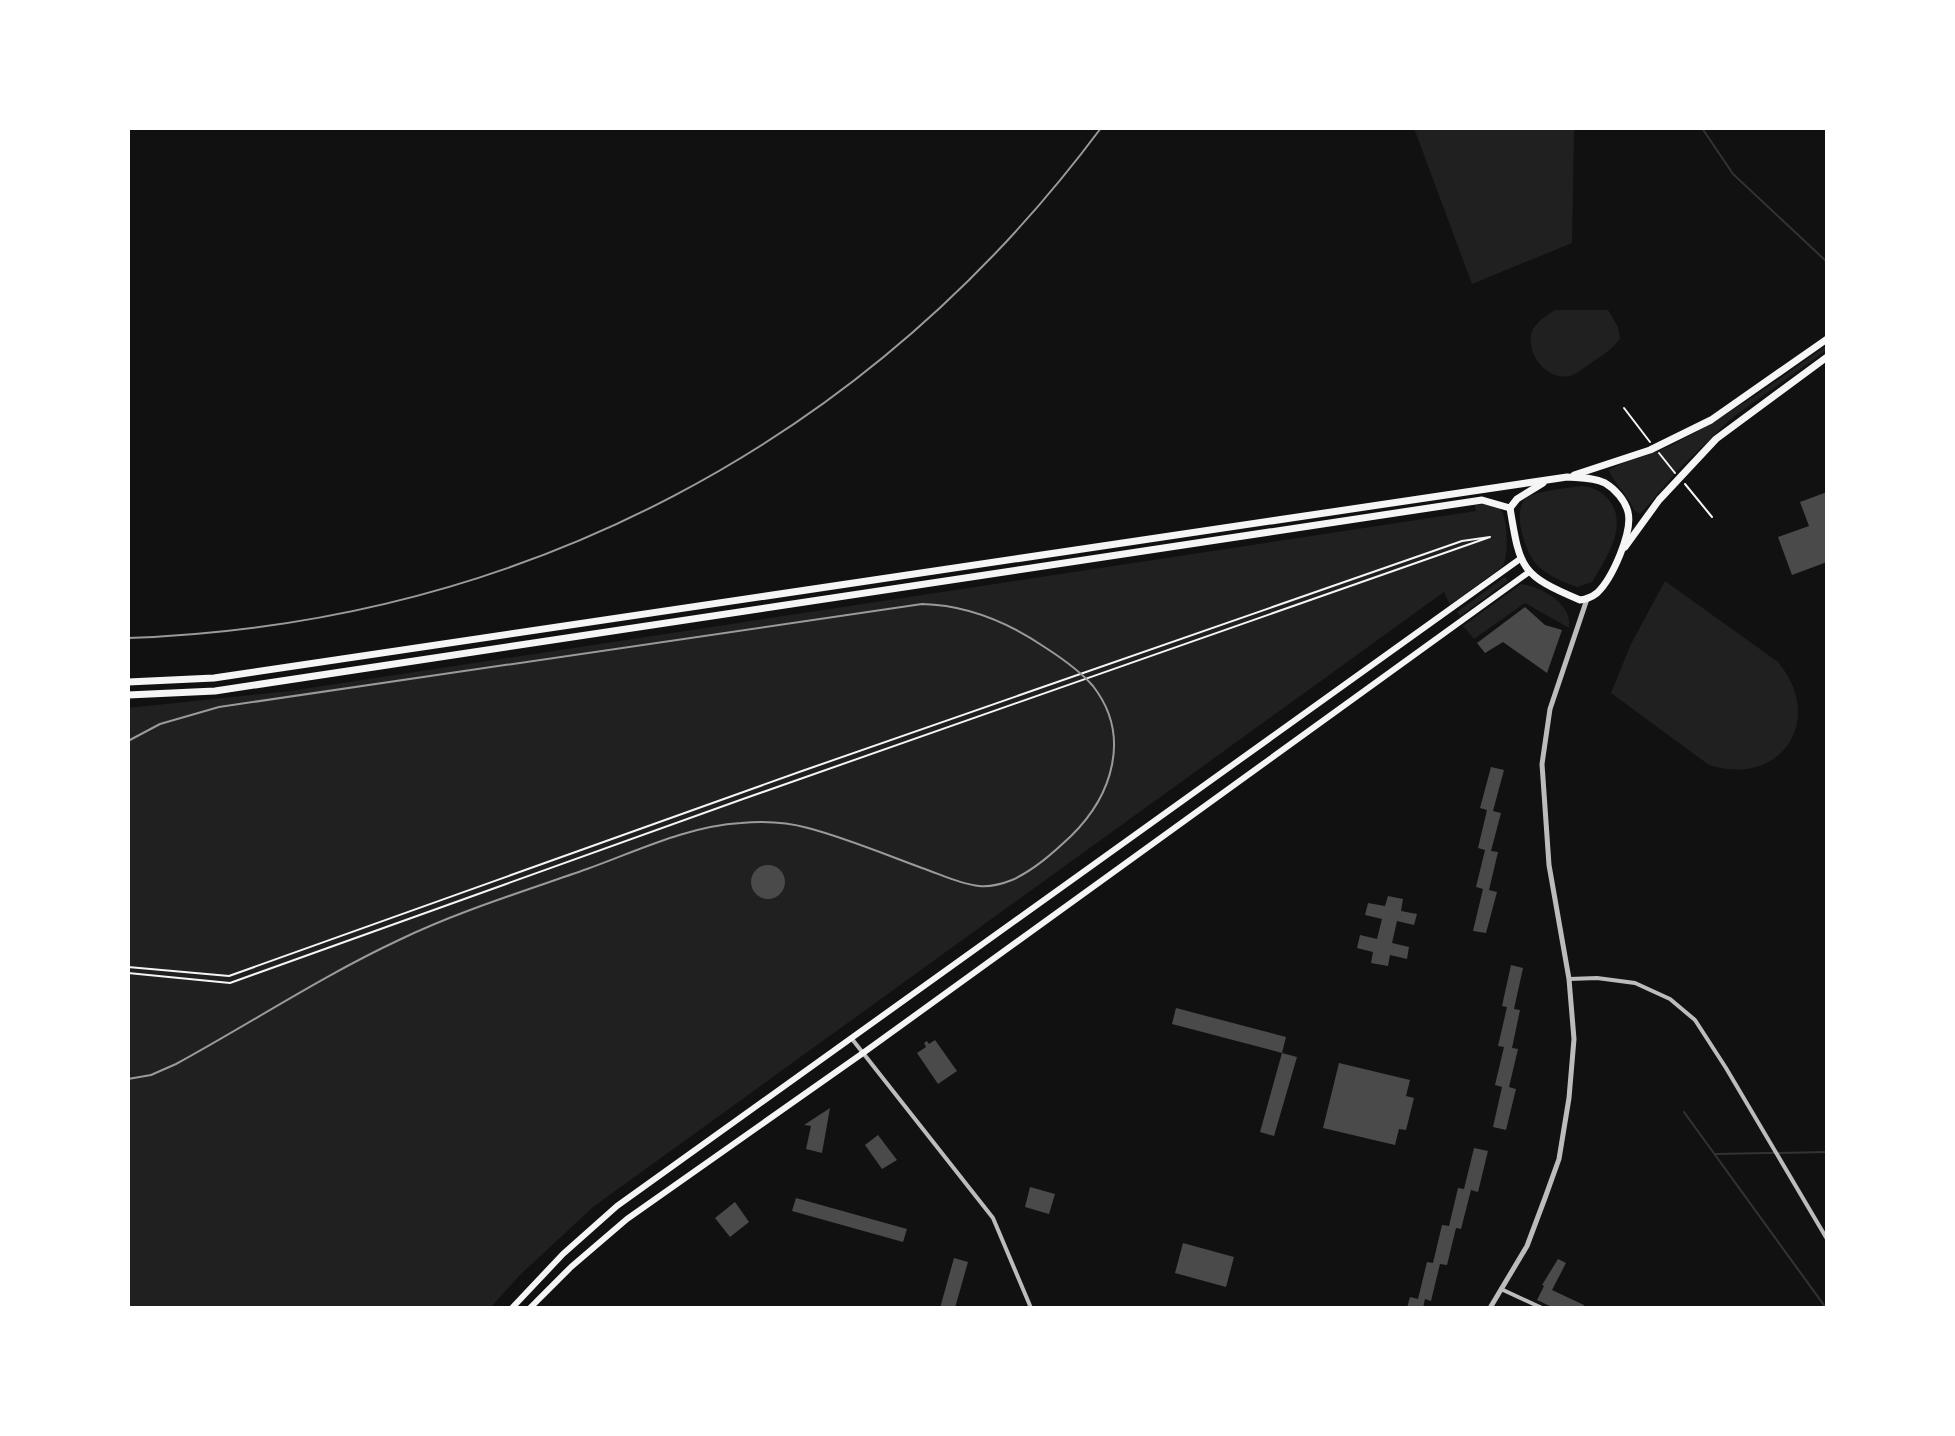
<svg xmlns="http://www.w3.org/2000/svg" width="1955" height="1436" viewBox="0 0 1955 1436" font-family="'DM Sans',sans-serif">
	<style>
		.green { fill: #202020 }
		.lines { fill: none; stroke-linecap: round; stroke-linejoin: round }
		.stream { stroke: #333; stroke-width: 2 }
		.building { fill: #4a4a4a }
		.path { stroke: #f5f5f5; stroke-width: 2 }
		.minor { stroke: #bcbcbc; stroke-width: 4 }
		.tertiary { stroke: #bcbcbc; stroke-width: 5 }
		.secondary { stroke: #f5f5f5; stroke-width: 6 }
		.trunk { stroke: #f5f5f5; stroke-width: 7 }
		.rail { stroke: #9a9a9a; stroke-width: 2 }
	</style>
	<rect width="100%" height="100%" fill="#111"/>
	<g class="green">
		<path d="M1414 128H1574L1572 243 1472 284Z"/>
		<path d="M1555 310H1608L1618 327 1620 339C1612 349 1602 356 1591 363 1585 367 1577 374 1570 376 1547 381 1525 354 1532 331 1536 322 1547 315 1555 310Z"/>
		<path d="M1827 345V350L1733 417 1678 470 1645 509 1640 514 1634 510C1628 495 1610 478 1609 470 1628 459 1652 455 1672 445 1727 417 1777 381 1827 345Z"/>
		<path d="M1581 486C1592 487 1602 491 1609 500 1629 525 1606 559 1592 582L1577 587C1565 583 1549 576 1539 567 1526 556 1511 511 1526 498 1535 491 1569 488 1581 486Z"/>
		<path d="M1490 503C1496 505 1498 505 1501 510 1508 520 1509 558 1502 567L1450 605 1444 592 593 1207 520 1275 490 1308H128V708L290 691 1476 511 1475 505Z"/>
		<path d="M1505 577 1508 581 1460 616 1457 612Z"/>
		<path d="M1665 581 1778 662C1826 720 1781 788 1709 765L1611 693 1631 644Z"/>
		<path d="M1521 584C1542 587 1573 604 1569 628L1525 603 1474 639 1463 626Z"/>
	</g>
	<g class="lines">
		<g class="stream">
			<path d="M1702 128 1733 174 1827 262"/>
			<path d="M1684 1112 1826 1308"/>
			<path d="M1716 1154 1827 1152"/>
		</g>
	</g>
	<g class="building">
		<path d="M1827 492V562L1792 575 1778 537 1809 526 1800 502Z"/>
		<path d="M1525 607 1545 625 1562 630 1547 673 1503 642 1485 653 1477 643Z"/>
		<path d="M1491 767 1504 770 1493 811 1501 813 1491 851 1498 852 1489 890 1497 892 1486 933 1473 931 1483 889 1476 887 1485 850 1478 848 1487 810 1480 808Z"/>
		<circle cx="768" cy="882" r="17"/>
		<path d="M1388 896 1403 899 1401 911 1417 914 1414 925 1397 921 1392 943 1409 947 1407 959 1390 955 1388 966 1371 963 1373 952 1357 948 1360 935 1377 939 1382 919 1365 915 1368 903 1385 906Z"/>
		<path d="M1511 965 1523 968 1514 1009 1520 1010 1512 1048 1518 1049 1509 1087 1516 1089 1506 1130 1493 1127 1502 1087 1495 1085 1504 1047 1498 1046 1507 1007 1502 1006Z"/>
		<path d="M1176 1008 1286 1037 1282 1053 1172 1024Z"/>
		<path d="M935 1040 957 1071 938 1084 917 1053 926 1047 924 1043 927 1041 929 1044Z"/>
		<path d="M1282 1053 1297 1057 1274 1136 1260 1132Z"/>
		<path d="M1339 1063 1410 1080 1406 1096 1414 1098 1406 1130 1399 1129 1395 1145 1323 1128Z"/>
		<path d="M830 1108 822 1153 806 1149 811 1126 804 1125Z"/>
		<path d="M878 1135 897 1160 882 1169 865 1145Z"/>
		<path d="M1474 1148 1488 1151 1478 1192 1471 1190 1461 1229 1456 1228 1447 1265 1440 1264 1431 1301 1425 1299 1423 1308H1407L1410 1297 1418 1299 1427 1262 1433 1263 1442 1225 1449 1226 1458 1188 1464 1189Z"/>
		<path d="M1030 1187 1055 1194 1049 1214 1025 1207Z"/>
		<path d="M796 1198 907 1229 903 1242 792 1211Z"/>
		<path d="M735 1202 749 1222 730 1237 715 1218Z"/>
		<path d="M1183 1243 1234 1257 1226 1287 1175 1273Z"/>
		<path d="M954 1258 968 1262 955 1308H940Z"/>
		<path d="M1558 1259 1566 1263 1552 1290 1584 1305 1583 1308H1554L1537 1300 1544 1286 1542 1285Z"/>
	</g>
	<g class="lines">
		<g class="path">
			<path d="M1624 408 1650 442"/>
			<path d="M1659 453 1675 473"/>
			<path d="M1685 484 1712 517"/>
			<path d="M128 967 229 976 802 771 1462 541 1490 537 743 799 230 983 128 973"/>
		</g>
		<g class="minor">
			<path d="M1569 979 1597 978 1635 983 1670 999 1695 1020 1726 1068 1827 1239"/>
			<path d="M852 1039 993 1218 1031 1308"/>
			<path d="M1501 1289 1542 1308"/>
		</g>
		<path class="tertiary" d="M1490 1308 1527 1246 1545 1198 1559 1159 1569 1098 1574 1039 1569 979 1549 865 1542 764 1550 709 1587 599"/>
		<g class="secondary">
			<path d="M512 1308 563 1254 617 1206 1520 559"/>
			<path d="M530 1308 571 1267 627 1219 863 1053 1529 572"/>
		</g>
		<g class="trunk">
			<path d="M1574 475 1650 450 1711 420 1827 339"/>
			<path d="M1510 508 1517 499 1543 483"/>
			<path d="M1625 547 1659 500 1716 439 1827 357"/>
			<path d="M128 682 214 678 1567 477C1580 478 1593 477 1605 483 1615 489 1625 500 1628 512 1633 532 1612 579 1597 593 1592 597 1587 599 1580 600 1520 575 1520 568 1510 508"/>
			<path d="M128 695 215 691 1482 500 1510 508"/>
		</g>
		<g class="rail">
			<path d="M128 638C521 624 866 443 1101 128"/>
			<path d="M128 741 160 724 219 707 922 604C968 605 1008 622 1046 648 1063 659 1080 671 1093 686 1132 736 1112 796 1071 836 1053 853 1034 870 1012 880 1002 884 990 887 979 886 959 884 940 874 922 868 884 854 846 838 808 828 786 822 763 821 741 823 688 826 637 851 587 869 525 891 459 911 399 940 322 976 251 1023 176 1064L151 1075 128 1079"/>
		</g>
	</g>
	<rect width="1955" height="1436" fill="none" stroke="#ffffff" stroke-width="260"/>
</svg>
